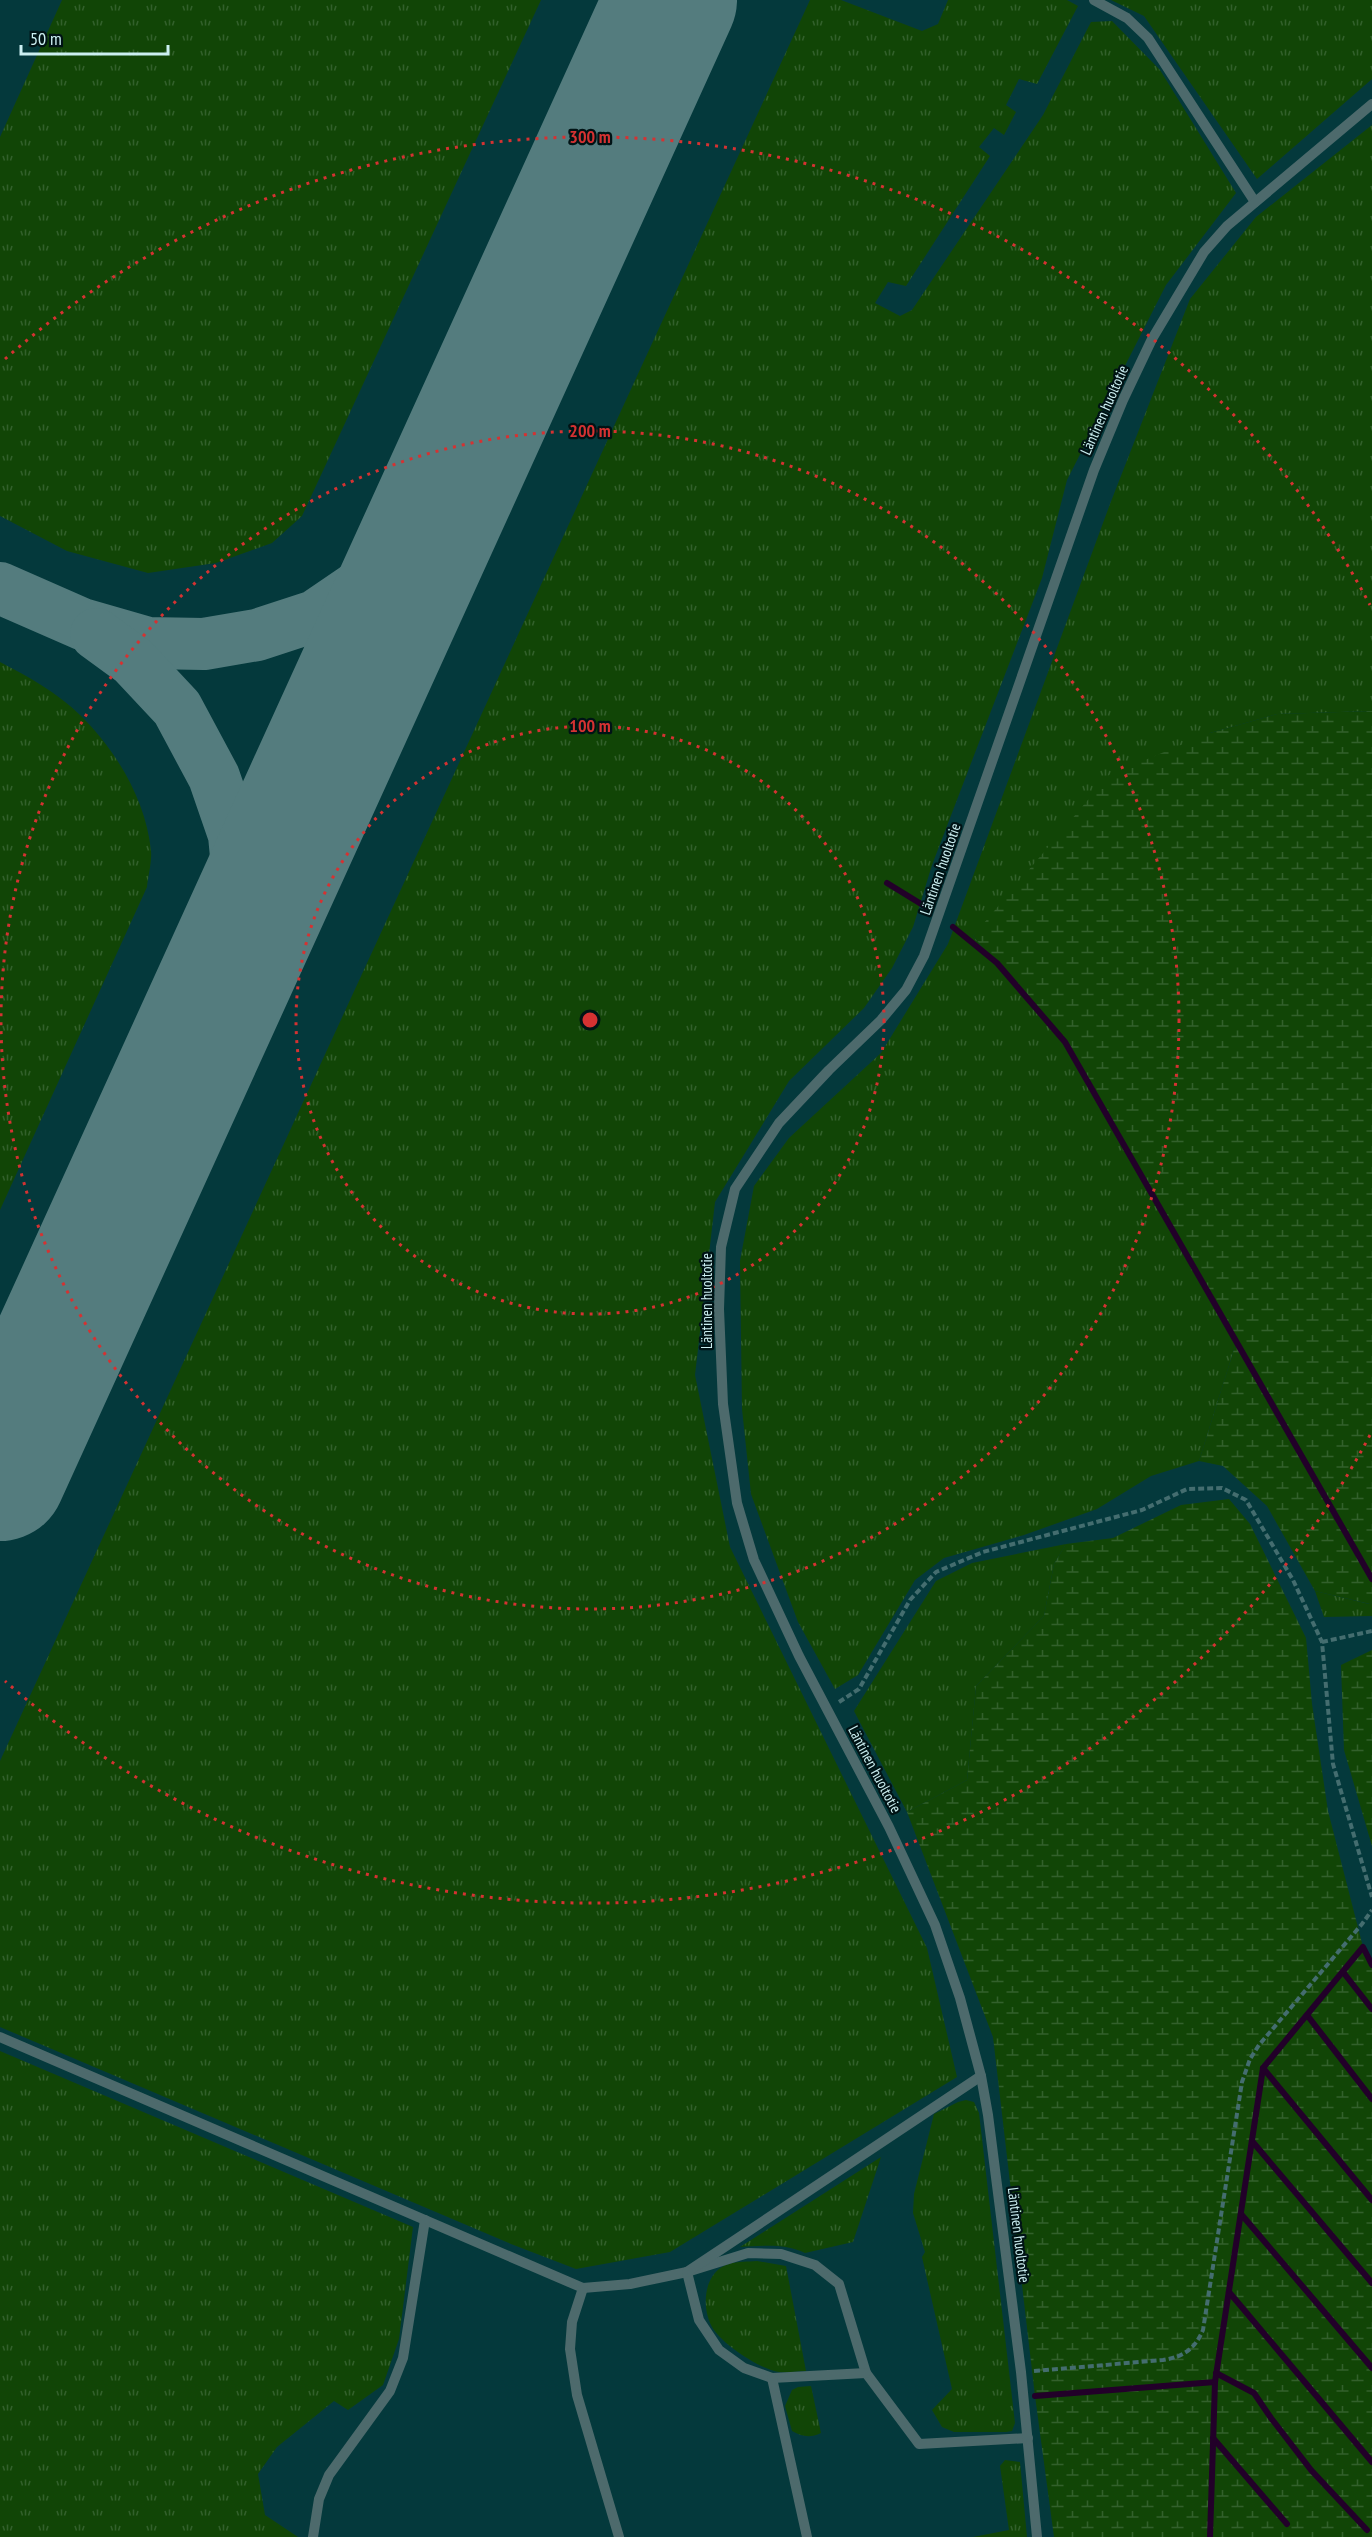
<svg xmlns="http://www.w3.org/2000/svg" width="1372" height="2537" viewBox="0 0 1372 2537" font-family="'PT Sans Narrow',sans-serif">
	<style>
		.built { fill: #04393c }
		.grass { fill: url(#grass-tufts) }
		.wetland { fill: url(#wetland-marsh) }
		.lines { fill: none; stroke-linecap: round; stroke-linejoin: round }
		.stream { stroke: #220029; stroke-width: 6 }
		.taxiway { stroke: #547c7e; stroke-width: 52 }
		.runway { stroke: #547c7e; stroke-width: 132 }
		.path { stroke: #446d6f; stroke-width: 4; stroke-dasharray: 6 3; stroke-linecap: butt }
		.service { stroke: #4d6a6c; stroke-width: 10 }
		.ring { fill: none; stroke: #d53232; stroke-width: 3; stroke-dasharray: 3 6 }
		.labels { text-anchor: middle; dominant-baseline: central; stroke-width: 4.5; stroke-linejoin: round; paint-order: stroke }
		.street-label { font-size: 15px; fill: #cbeff1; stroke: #001315 }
		.centre { fill: #d53232; stroke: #001315; stroke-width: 3 }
		.ring-label { font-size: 18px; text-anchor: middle; font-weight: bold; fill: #d53232; stroke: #001315; stroke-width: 4.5; stroke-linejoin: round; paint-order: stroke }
	</style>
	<defs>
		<pattern id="grass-tufts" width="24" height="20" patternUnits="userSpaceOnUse" patternTransform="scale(1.5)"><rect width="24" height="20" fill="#114506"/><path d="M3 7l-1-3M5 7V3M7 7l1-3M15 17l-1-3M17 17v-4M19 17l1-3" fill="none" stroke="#32602b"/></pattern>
		<pattern id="wetland-marsh" width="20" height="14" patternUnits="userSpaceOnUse" patternTransform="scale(1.5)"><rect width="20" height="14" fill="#114506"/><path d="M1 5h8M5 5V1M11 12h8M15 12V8" fill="none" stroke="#32602b"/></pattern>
	</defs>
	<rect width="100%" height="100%" fill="#012d2f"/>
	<rect class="built" x="0" y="0" width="1372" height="2537"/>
	<g class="grass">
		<path d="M62 0H541L302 516 272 543 216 563 148 573 67 551 0 516V137Z"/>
		<path d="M810 0H841L922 31 938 24 948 0H1067L1078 6 1037 84 1019 79 1006 105 1016 112 1004 135 994 128 979 147 990 156 906 286 888 282 875 303 900 316 912 310 1043 115 1091 22 1112 21 1160 70 1236 193 1166 285 1067 480 1042 578 932 865 913 927 892 968 864 1008 789 1081 715 1202 695 1375 730 1547 927 1948 957 2077 670 2252 576 2269 511 2244 0 2027V1761Z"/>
		<path d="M1111 0H1372V79L1257 179 1144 16Z"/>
		<path d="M1372 125V711L1277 714 1210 733 973 936 1065 1042 1236 1343 1199 1461 1151 1476 1097 1509 1024 1535 944 1558 915 1580 858 1675 835 1689 798 1622 751 1494 742 1409 740 1261 754 1186 789 1138 881 1053 948 944 1110 504 1190 299 1256 217Z"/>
		<path d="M0 662C27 676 58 693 80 715 116 750 146 800 151 851 152 862 148 876 147 887L0 1210Z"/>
		<path d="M1066 1544 1054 1564 1044 1616 976 1686 967 1780 907 1812 854 1711 936 1581 972 1563Z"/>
		<path d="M1315 1591 1369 1604 1372 1602V1616L1324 1617Z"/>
		<path d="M0 2051 413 2227 399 2339 383 2385 348 2410 334 2401 277 2447 258 2474 265 2515 298 2537H0Z"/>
		<path d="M966 2100 974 2102 979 2113 1015 2423 1012 2431 1006 2432H954L942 2427 932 2410 952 2389 922 2257 925 2252 913 2213 914 2194 934 2114 958 2102Z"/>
		<path d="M881 2157 853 2242 805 2253C785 2243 761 2246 740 2247Z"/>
		<path d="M757 2261 786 2266 806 2371C797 2371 787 2373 779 2372 760 2369 725 2346 714 2330 700 2310 703 2271 729 2264 738 2261 748 2262 757 2261Z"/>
		<path d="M811 2386 821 2433C810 2438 803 2437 792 2431L785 2406 792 2390 798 2387Z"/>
		<path d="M1005 2460 1020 2462 1027 2537H973L1009 2530 1000 2466Z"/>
	</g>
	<g class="wetland">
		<path d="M1372 711V1602L1370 1604 1315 1591 1267 1506 1223 1466 1199 1461 1236 1343 1065 1042 973 936 1109 775 1210 733 1277 714Z"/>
		<path d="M1229 1499 1250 1524 1306 1638 1312 1704 1328 1811 1363 1947 1372 1965V2537H1054L1035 2396 993 2037 907 1812 967 1780 976 1686 1044 1616 1054 1564 1066 1544 1113 1538 1181 1505Z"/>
		<path d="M1372 1650V1846L1344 1750 1341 1665Z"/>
	</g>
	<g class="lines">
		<g class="stream">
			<path d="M887 883 926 907"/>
			<path d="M953 927 997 963 1065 1042 1372 1579"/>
			<path d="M1343 1972 1372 2009"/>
			<path d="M1307 2015 1372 2099"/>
			<path d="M1263 2068 1372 2200"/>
			<path d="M1252 2141 1372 2283"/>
			<path d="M1241 2214 1372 2368"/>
			<path d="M1229 2292 1372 2462"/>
			<path d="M1216 2373 1254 2393 1271 2418 1311 2470 1367 2530"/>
			<path d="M1035 2396 1215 2382 1263 2068 1363 1947 1372 1965"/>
			<path d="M1213 2438 1287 2524"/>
			<path d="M1210 2537 1215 2382"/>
		</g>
		<g class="taxiway">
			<path d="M0 588 82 624 148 643 204 644 257 635 315 616 381 571 444 496"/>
			<path d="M96 634 133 661 177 708 214 777 234 835 239 888 233 946 216 1004"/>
		</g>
		<path class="runway" d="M0 1475 671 0"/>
		<g class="path">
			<path d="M1322 1642 1372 1631"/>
			<path d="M839 1702 859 1689 910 1600 936 1572 983 1552 1142 1510 1187 1489 1222 1488 1246 1500 1293 1580 1322 1642 1333 1764 1372 1897"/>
			<path d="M1034 2371 1163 2360C1183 2357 1195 2349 1203 2330L1242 2082 1250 2059 1259 2045 1362 1924 1372 1910"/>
		</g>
		<g class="service">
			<path d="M1094 0 1127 18 1148 38 1255 202"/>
			<path d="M0 2037 583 2288 630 2284 687 2272 748 2253 781 2254 815 2265 839 2284 866 2373 919 2444 1028 2438"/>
			<path d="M583 2288 572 2322 570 2349 577 2395 619 2537"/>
			<path d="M866 2373 772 2378 744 2368 719 2350 699 2320 687 2272 981 2076"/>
			<path d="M772 2378 807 2537"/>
			<path d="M313 2537 319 2499 329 2475 390 2391 403 2358 425 2220"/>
			<path d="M1037 2537 1021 2372 988 2115 981 2076 960 1998 935 1925 889 1827 799 1656 754 1560 737 1503 723 1404 719 1309 721 1247 735 1189 779 1123 829 1070 881 1020 906 990 924 956 1094 470 1123 400 1152 339 1204 252 1227 226 1372 104"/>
		</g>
	</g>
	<g class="ring">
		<circle cx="590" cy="1020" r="294"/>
		<circle cx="590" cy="1020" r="589"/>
		<path d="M1370 1435A883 883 0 0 1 5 1681M5 359A883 883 0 0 1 1370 605"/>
	</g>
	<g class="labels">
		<g class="street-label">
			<text transform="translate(1104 410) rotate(-66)">Läntinen huoltotie</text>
			<text transform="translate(940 869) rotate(-71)">Läntinen huoltotie</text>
			<text transform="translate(706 1301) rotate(-90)">Läntinen huoltotie</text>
			<text transform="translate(875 1769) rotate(62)">Läntinen huoltotie</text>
			<text transform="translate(1019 2235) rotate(83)">Läntinen huoltotie</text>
		</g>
	</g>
	<circle cx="590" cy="1020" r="9" class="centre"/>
	<g class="ring-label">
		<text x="590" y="143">300 m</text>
		<text x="590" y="437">200 m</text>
		<text x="590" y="732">100 m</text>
	</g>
	<path d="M21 45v9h147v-9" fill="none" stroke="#cbeff1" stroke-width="3"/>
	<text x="30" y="45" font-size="18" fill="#cbeff1" stroke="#001315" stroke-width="4.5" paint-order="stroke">50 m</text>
</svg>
